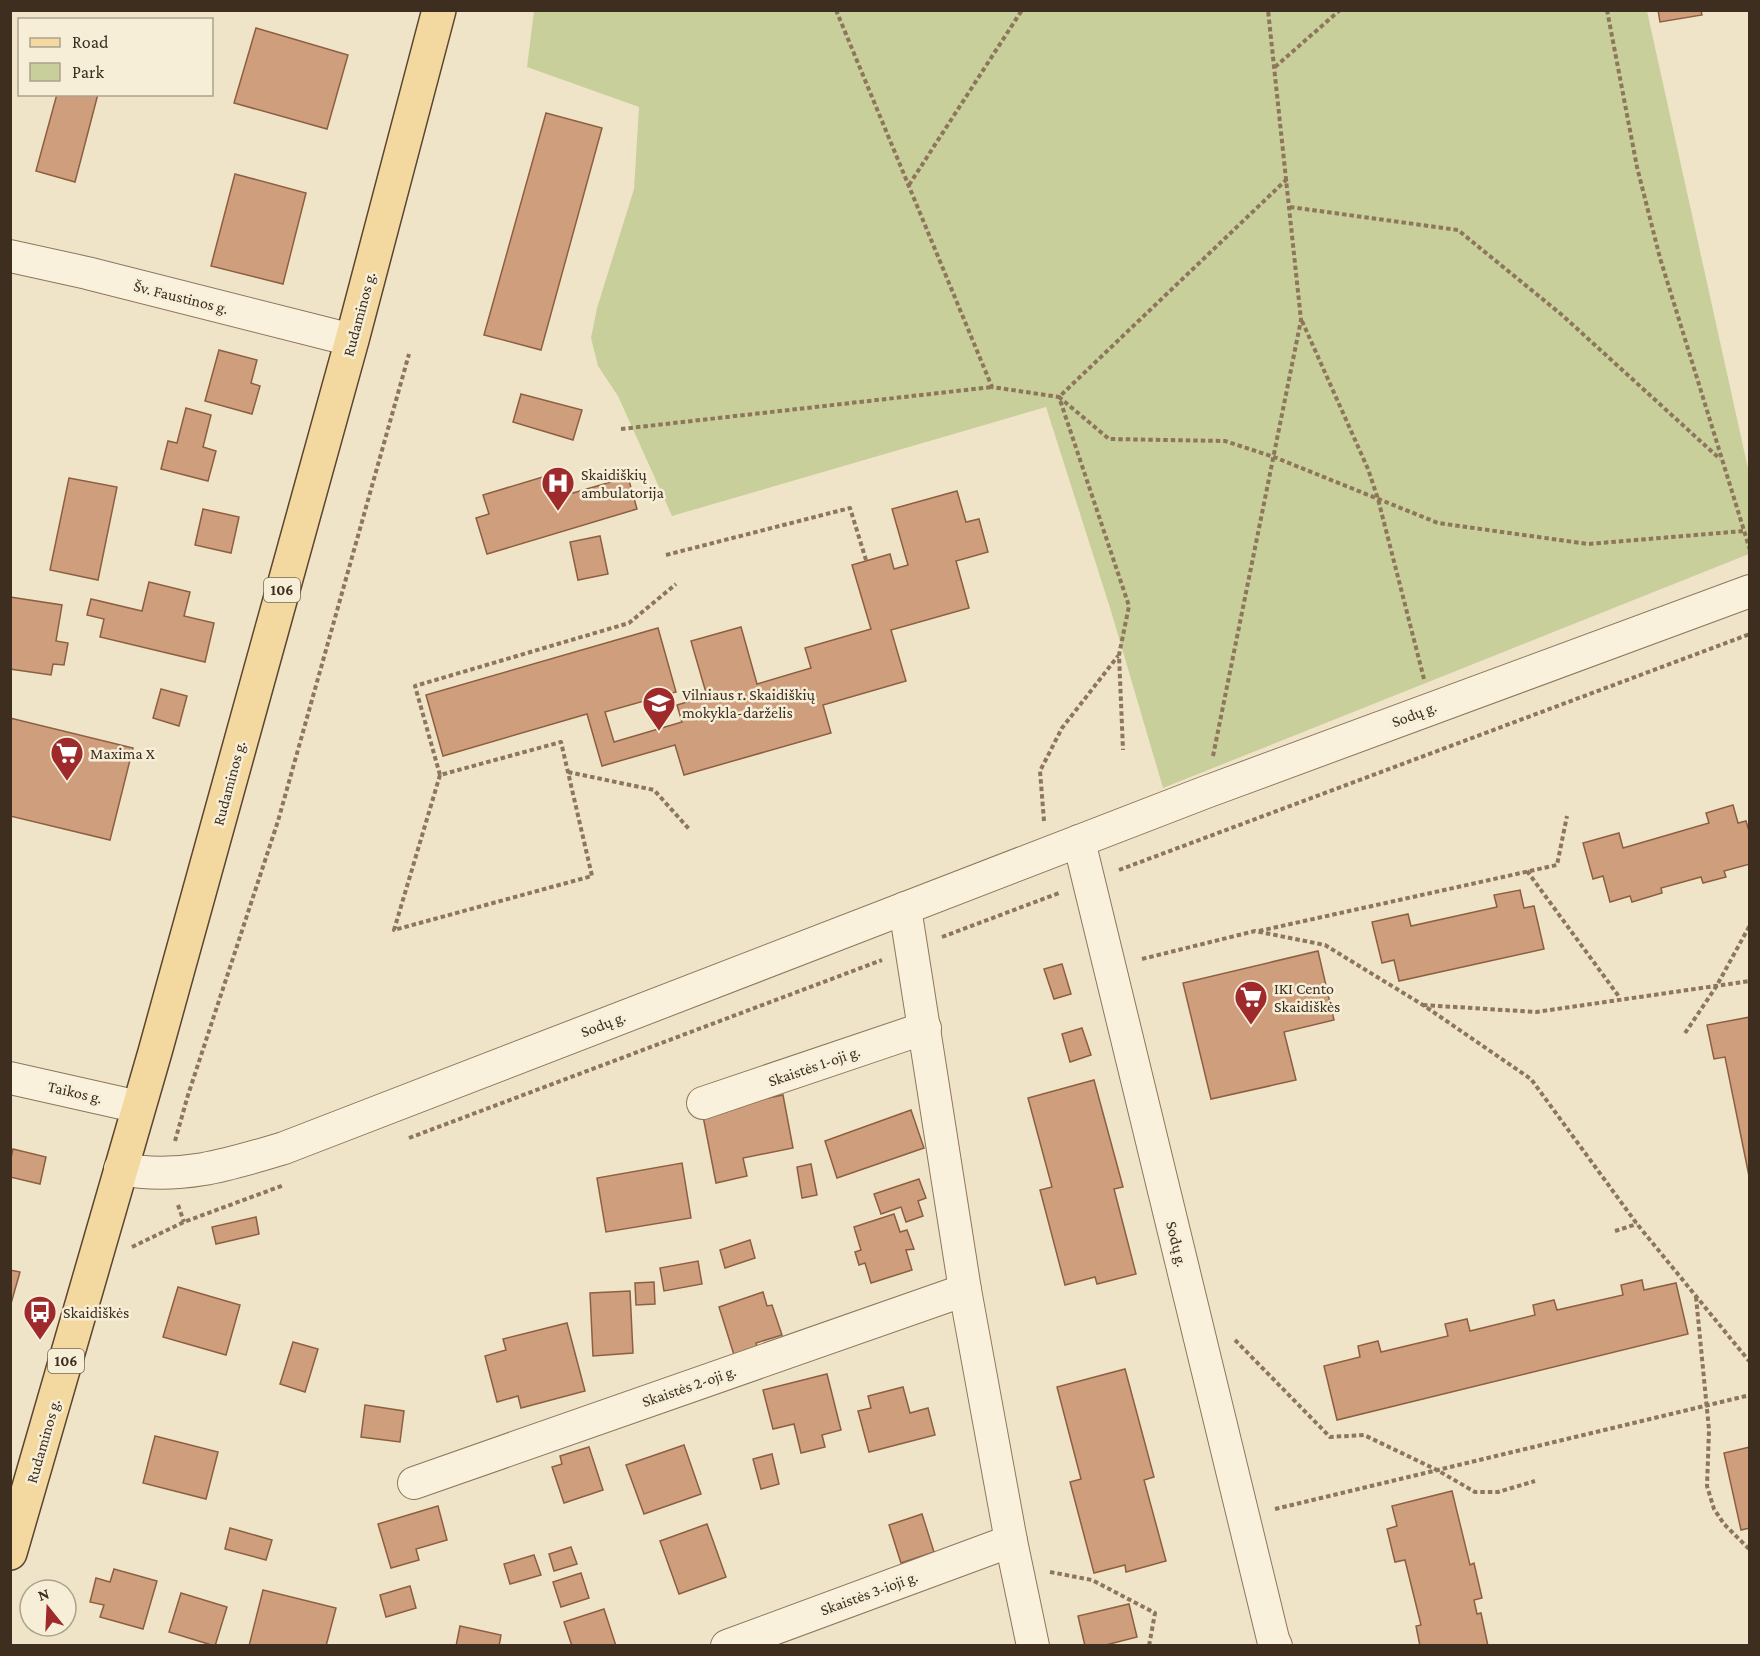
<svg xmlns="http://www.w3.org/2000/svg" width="1760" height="1656" viewBox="0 0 1760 1656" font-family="'Crimson Pro',serif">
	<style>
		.green { fill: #c9cf9b }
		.building { fill: #cf9f7d; stroke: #8d5f41; stroke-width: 1.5 }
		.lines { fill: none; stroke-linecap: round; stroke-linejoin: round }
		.minor-casing { stroke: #8d765c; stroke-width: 34 }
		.major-casing { stroke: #5b4430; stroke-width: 36 }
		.path { stroke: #8d765c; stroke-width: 4; stroke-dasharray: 4.5 3; stroke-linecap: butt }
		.minor { stroke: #faf1dc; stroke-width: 32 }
		.major { stroke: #f3d9a0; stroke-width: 33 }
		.labels { text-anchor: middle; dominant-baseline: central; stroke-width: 5; stroke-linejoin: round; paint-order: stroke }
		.shield { fill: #f7eed8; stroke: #756857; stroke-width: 1.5 }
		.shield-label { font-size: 15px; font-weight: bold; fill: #3d2e20 }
		.street-label { font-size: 16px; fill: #3d2e20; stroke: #f7eed8 }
		.poi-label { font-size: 16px; fill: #3d2e20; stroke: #f7eed8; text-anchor: start }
	</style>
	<rect width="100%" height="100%" fill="#f0e4c8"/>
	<path class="green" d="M534 11H1647L1749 473V554L1163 788 1111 611 1046 407 672 516 618 396 598 366 591 338 597 308 634 189 639 107 527 67Z"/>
	<g class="building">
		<path d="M1658 10H1701L1702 15 1660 22Z"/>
		<path d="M256 28 348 55 327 129 234 103Z"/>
		<path d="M57 94H98L75 182 36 171Z"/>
		<path d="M546 113 602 128 541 350 484 335Z"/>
		<path d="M235 174 306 193 283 284 211 266Z"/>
		<path d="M219 350 257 360 251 383 260 386 252 414 205 401Z"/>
		<path d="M521 394 582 410 573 440 513 422Z"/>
		<path d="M186 408 211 415 203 447 216 451 208 481 161 469 168 441 177 443Z"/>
		<path d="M566 470 573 493 628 477 637 509 487 554 476 518 489 514 483 495Z"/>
		<path d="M69 478 117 487 98 580 50 570Z"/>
		<path d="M957 491 966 522 979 519 988 552 956 561 969 608 891 630 906 681 823 705 831 733 684 775 675 745 602 766 587 714 443 756 426 695 658 628 676 692 605 712 614 742 682 722 677 705 707 696 691 641 741 627 757 684 811 668 805 648 871 629 852 565 890 554 894 569 908 565 892 509Z"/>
		<path d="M203 509 239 517 231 553 195 545Z"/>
		<path d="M600 536 608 574 578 580 570 542Z"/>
		<path d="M149 582 190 592 184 616 214 623 205 662 100 637 104 619 87 615 91 599 142 611Z"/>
		<path d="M10 597 62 605 56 641 68 643 64 665 53 664 51 675 10 669Z"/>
		<path d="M161 689 187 696 179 726 153 718Z"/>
		<path d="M10 718 133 748 110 840 10 816Z"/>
		<path d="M1733 805 1738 823 1746 821 1750 834V864L1724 871 1726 877 1703 883 1701 877 1661 888 1662 893 1632 902 1630 896 1610 902 1603 876 1593 879 1583 843 1619 833 1623 848 1709 823 1706 813Z"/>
		<path d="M1520 890 1524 908 1534 906 1544 949 1399 981 1394 960 1382 963 1372 922 1408 914 1411 926 1497 907 1494 895Z"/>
		<path d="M1318 951 1334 1020 1284 1032 1296 1080 1211 1099 1183 983Z"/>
		<path d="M1062 964 1071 994 1054 999 1044 969Z"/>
		<path d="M1750 1017V1181L1725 1057 1714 1059 1707 1025Z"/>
		<path d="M1082 1028 1091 1055 1070 1062 1062 1034Z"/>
		<path d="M1094 1080 1123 1187 1114 1189 1136 1274 1097 1284 1095 1277 1065 1285 1040 1190 1052 1187 1028 1098Z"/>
		<path d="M783 1095 793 1148 743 1158 747 1176 716 1183 702 1111Z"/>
		<path d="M911 1110 924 1148 837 1178 825 1141Z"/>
		<path d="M13 1149 46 1157 40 1184 10 1177V1162Z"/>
		<path d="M682 1163 691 1218 606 1232 597 1178Z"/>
		<path d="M811 1164 817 1195 802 1198 797 1167Z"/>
		<path d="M919 1179 926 1198 918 1201 923 1216 906 1222 901 1207 881 1214 874 1194Z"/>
		<path d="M894 1214 900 1232 907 1230 914 1249 906 1250 912 1270 871 1283 865 1263 859 1265 855 1252 861 1250 854 1227Z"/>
		<path d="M256 1217 259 1234 216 1244 212 1227Z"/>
		<path d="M750 1240 755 1258 725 1268 720 1250Z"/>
		<path d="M698 1261 702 1284 664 1291 660 1268Z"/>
		<path d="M10 1270 20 1272 10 1307Z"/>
		<path d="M1642 1280 1644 1290 1676 1283 1688 1334 1337 1420 1324 1366 1360 1357 1358 1346 1378 1341 1381 1352 1448 1336 1445 1324 1467 1319 1470 1331 1535 1315 1533 1305 1554 1300 1557 1310 1623 1295 1621 1285Z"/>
		<path d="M654 1282 655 1304 636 1305 635 1283Z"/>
		<path d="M178 1287 240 1305 226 1355 163 1337Z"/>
		<path d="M630 1291 633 1353 593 1356 590 1293Z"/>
		<path d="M763 1292 767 1306 772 1305 782 1335 756 1343 758 1351 735 1358 719 1307Z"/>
		<path d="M567 1323 585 1391 521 1408 518 1396 497 1402 485 1356 506 1350 503 1339Z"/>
		<path d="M293 1342 318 1349 305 1392 280 1384Z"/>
		<path d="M1125 1369 1154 1477 1144 1480 1166 1561 1126 1572 1125 1565 1094 1573 1070 1482 1081 1479 1057 1387Z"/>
		<path d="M827 1374 841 1430 822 1435 825 1447 801 1453 794 1424 773 1429 763 1390Z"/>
		<path d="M903 1387 910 1413 928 1408 935 1435 869 1452 858 1411 871 1408 868 1396Z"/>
		<path d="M365 1405 404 1411 400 1442 361 1437Z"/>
		<path d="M155 1436 218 1452 206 1499 143 1483Z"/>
		<path d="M684 1445 701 1494 644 1514 626 1465Z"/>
		<path d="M589 1447 603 1490 564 1503 552 1467 562 1464 560 1456Z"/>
		<path d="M1750 1447V1528L1741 1530 1724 1453Z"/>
		<path d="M772 1454 779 1484 761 1489 753 1459Z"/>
		<path d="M1452 1491 1470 1565 1474 1563 1482 1598 1474 1600 1477 1614 1481 1613 1488 1646H1420L1416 1626 1421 1625 1405 1560 1395 1562 1387 1529 1397 1526 1392 1506Z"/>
		<path d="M438 1506 447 1540 416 1549 419 1560 391 1568 378 1524Z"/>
		<path d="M922 1514 934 1552 901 1563 889 1525Z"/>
		<path d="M707 1524 726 1577 679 1594 660 1541Z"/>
		<path d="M230 1528 272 1540 266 1560 225 1549Z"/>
		<path d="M571 1547 577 1564 554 1571 549 1554Z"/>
		<path d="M534 1555 541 1575 510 1584 504 1564Z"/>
		<path d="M114 1569 157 1581 143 1629 100 1617 104 1605 90 1602 96 1578 110 1582Z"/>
		<path d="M581 1573 589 1598 561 1607 553 1582Z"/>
		<path d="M410 1586 416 1608 386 1617 380 1595Z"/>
		<path d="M263 1590 336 1608 326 1646H249Z"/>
		<path d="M181 1593 227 1607 215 1646 169 1632Z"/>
		<path d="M1129 1604 1137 1637 1102 1646H1085L1078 1616Z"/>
		<path d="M604 1609 616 1646H572L564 1622Z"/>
		<path d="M460 1626 501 1635 499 1646H456Z"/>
	</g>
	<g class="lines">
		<g class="minor-casing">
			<g id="minor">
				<path d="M10 256 87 273 352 340"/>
				<path d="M1079 841 1273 1639 1276 1646"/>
				<path d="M905 908 965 1290 1011 1541 1033 1646"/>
				<path d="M10 1078 139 1107"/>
				<path d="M703 1103 925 1028"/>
				<path d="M120 1169C180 1180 228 1165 284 1148L1206 792 1750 591"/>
				<path d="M414 1483 965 1290"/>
				<path d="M727 1646 1011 1541"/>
			</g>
		</g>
		<g class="major-casing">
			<path id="major" d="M10 1553 155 1052 352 340 439 10"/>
		</g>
		<g class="path">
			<path d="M836 10 992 387 1059 397 1129 606 1119 655 1123 750"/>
			<path d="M1607 10 1637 167 1660 258 1750 550"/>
			<path d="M1275 67 1340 10"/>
			<path d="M1287 179 1059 397 1109 439 1225 441 1274 457 1438 523 1588 544 1744 531"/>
			<path d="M909 185 1022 10"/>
			<path d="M1290 207 1458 230 1562 315 1720 459"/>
			<path d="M1302 321 1368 469 1378 499 1424 679"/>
			<path d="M621 429 992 387"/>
			<path d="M666 555 850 508 866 560"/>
			<path d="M1213 756 1301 320 1268 10"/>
			<path d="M568 772 654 790 689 829"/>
			<path d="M440 775 394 930 592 876 561 742 440 775 415 686 629 623 676 584"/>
			<path d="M1044 821 1040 771 1062 728 1118 656"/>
			<path d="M1119 870 1750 634"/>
			<path d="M1527 871 1620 998"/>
			<path d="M1259 931 1557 865 1567 816"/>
			<path d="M942 937 1059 893"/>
			<path d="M1142 959 1255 931 1325 945 1423 1005 1531 1079 1637 1224 1749 1361"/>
			<path d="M1423 1005 1536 1012 1750 981"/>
			<path d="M1685 1033 1716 987 1750 925"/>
			<path d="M409 1138 882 960"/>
			<path d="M175 1141 188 1095 278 821 409 354"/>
			<path d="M178 1205 184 1222"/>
			<path d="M1615 1231 1637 1224"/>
			<path d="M132 1247 184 1222 284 1185"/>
			<path d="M1696 1297 1709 1430 1707 1486 1714 1509 1724 1524 1750 1550"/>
			<path d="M1235 1340 1330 1437 1364 1435 1437 1470 1475 1492H1498L1535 1481"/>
			<path d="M1275 1509 1750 1395"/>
			<path d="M1050 1572 1092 1580 1155 1613 1149 1646"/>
		</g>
		<use href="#minor" class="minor"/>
		<use href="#major" class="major"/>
	</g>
	<defs>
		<g id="hospital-pin" transform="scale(1.725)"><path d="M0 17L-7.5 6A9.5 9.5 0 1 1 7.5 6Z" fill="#9e2a2b" stroke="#f7eed8"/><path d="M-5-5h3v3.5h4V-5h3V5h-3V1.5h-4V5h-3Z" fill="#fff"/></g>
		<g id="school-pin" transform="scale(1.725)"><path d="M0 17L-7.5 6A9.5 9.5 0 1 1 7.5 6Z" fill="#9e2a2b" stroke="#f7eed8"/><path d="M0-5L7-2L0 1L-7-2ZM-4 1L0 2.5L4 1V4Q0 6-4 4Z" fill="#fff"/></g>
		<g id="supermarket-pin" transform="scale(1.725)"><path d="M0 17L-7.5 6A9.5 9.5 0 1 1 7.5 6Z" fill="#9e2a2b" stroke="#f7eed8"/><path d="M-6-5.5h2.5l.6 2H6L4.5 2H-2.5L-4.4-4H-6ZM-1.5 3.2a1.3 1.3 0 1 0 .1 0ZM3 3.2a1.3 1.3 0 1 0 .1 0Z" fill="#fff"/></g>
		<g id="bus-pin" transform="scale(1.725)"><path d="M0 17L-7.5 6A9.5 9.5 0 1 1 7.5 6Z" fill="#9e2a2b" stroke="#f7eed8"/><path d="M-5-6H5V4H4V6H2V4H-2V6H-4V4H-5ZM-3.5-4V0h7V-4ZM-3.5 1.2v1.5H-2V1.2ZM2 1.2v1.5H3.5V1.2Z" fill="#fff"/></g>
	</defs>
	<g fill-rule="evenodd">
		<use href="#hospital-pin" x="558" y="483"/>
		<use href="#school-pin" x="659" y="703"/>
		<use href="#supermarket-pin" x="67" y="753"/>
		<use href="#supermarket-pin" x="1251" y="997"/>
		<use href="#bus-pin" x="40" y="1312"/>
	</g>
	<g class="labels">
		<g class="shield">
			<rect x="264" y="578" width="36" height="24" rx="4.5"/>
			<rect x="48" y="1349" width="36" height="24" rx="4.5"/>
		</g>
		<g class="shield-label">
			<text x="282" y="590">106</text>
			<text x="66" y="1361">106</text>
		</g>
		<g class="street-label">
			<text transform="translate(181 297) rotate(14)">Šv. Faustinos g.</text>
			<text transform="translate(359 314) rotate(-75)">Rudaminos g.</text>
			<text transform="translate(1414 714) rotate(-21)">Sodų g.</text>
			<text transform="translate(229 783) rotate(-75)">Rudaminos g.</text>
			<text transform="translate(603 1024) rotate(-21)">Sodų g.</text>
			<text transform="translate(814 1066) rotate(-19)">Skaistės 1-oji g.</text>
			<text transform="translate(75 1092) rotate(13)">Taikos g.</text>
			<text transform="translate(1177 1244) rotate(76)">Sodų g.</text>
			<text transform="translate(689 1386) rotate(-19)">Skaistės 2-oji g.</text>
			<text transform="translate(43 1441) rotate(-74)">Rudaminos g.</text>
			<text transform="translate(869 1593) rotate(-20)">Skaistės 3-ioji g.</text>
		</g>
		<g class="poi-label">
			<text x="581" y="474">Skaidiškių<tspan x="581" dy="18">ambulatorija</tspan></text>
			<text x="682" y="694">Vilniaus r. Skaidiškių<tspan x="682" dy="18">mokykla-darželis</tspan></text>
			<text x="90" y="753">Maxima X</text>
			<text x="1274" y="988">IKI Cento<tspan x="1274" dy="18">Skaidiškės</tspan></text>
			<text x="63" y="1312">Skaidiškės</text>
		</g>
	</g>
	<rect width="1760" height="1656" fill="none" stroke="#3d2e20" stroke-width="24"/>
	<rect x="18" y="18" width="195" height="78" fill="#f7eed8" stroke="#ada18e" stroke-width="1.5"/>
	<rect x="30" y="38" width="30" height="9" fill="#f3d9a0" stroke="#ada18e" stroke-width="1.5"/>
	<text x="72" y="48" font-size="18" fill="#3d2e20">Road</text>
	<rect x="30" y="63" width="30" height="18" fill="#c9cf9b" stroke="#ada18e" stroke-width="1.5"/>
	<text x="72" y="78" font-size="18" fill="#3d2e20">Park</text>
	<g transform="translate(48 1608) rotate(342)"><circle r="28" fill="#f7eed8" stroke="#ada18e" stroke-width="1.5"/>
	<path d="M0-4.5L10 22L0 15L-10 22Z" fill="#9e2a2b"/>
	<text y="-9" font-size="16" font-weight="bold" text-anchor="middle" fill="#3d2e20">N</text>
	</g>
</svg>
